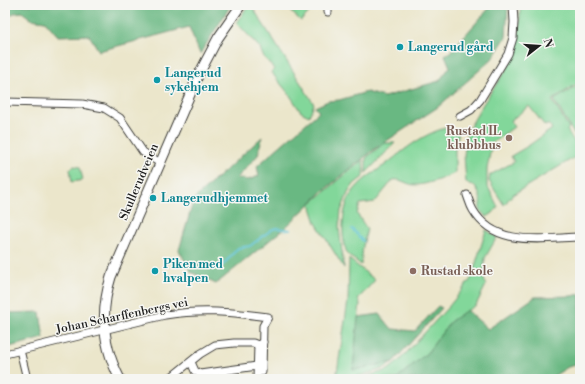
<svg xmlns="http://www.w3.org/2000/svg" width="585" height="384" viewBox="0 0 585 384" font-family="'Libre Bodoni',serif">
	<style>
		.green { fill: #82d79a; stroke: #4f7a5b }
		.forest { fill: #69b882; stroke: #426a4f }
		.lines { fill: none; stroke-linecap: round; stroke-linejoin: round }
		.stream { stroke: #5ac3d6; stroke-width: 2 }
		.minor-casing { stroke: #3b3a36; stroke-width: 9 }
		.major-casing { stroke: #3b3a36; stroke-width: 11 }
		.minor { stroke: #fff; stroke-width: 7 }
		.major { stroke: #fff; stroke-width: 9 }
		.culture-dot { fill: #0f9aa8; stroke: #f6f6f2; stroke-width: 1.5 }
		.education-dot { fill: #8d6e63; stroke: #f6f6f2; stroke-width: 1.5 }
		.labels { text-anchor: middle; dominant-baseline: central; stroke-width: 3; stroke-linejoin: round; paint-order: stroke }
		.culture-label { font-size: 12px; font-weight: bold; fill: #0d838f; stroke: #f6f6f2; text-anchor: start }
		.education-label { font-size: 12px; font-weight: bold; fill: #785e54; stroke: #f6f6f2; text-anchor: end }
		.street-label { font-size: 12px; fill: #1c1c1c; stroke: #f6f6f2 }
	</style>
	<rect width="100%" height="100%" fill="#f6f6f2"/>
	<filter id="ink" filterUnits="userSpaceOnUse"><feTurbulence type="fractalNoise" baseFrequency=".025" numOctaves="2"/><feDisplacementMap in="SourceGraphic" scale="8" xChannelSelector="R" yChannelSelector="G"/><feConvolveMatrix kernelMatrix="1 2 1 2 8 2 1 2 1" color-interpolation-filters="sRGB"/></filter>
	<filter id="wash" filterUnits="userSpaceOnUse"><feTurbulence type="fractalNoise" baseFrequency=".012" numOctaves="4" result="noise"/><feDisplacementMap in="SourceGraphic" scale="16" xChannelSelector="R" yChannelSelector="G"/><feGaussianBlur stdDeviation="0.9" result="paint"/><feColorMatrix in="noise" values="0 0 0 0 0 0 0 0 0 0 0 0 0 0 0 0 0 1.4 0 .05"/><feComposite in="paint" operator="in"/></filter>
	<g filter="url(#wash)">
		<rect width="100%" height="100%" fill="#ebe6cb"/>
		<g class="green">
			<path d="M251 5 314 104 309 116 301 112 289 94 271 72 274 69 263 56 260 48 237 23 245 10Z"/>
			<path d="M286 5H310L313 8 301 21 285 6Z"/>
			<path d="M520 5H580V82L552 100 569 128 567 130 580 151V154L512 195 504 205 489 181 490 175 514 162 511 156 528 146 552 129 549 124 545 126 529 106 510 121 514 127 492 143 487 169V185L498 207 493 213 487 217C475 208 482 207 480 196 479 193 476 189 475 186L466 183 464 155 467 132 483 104 508 67C517 47 521 25 520 5Z"/>
			<path d="M580 84V144L554 100Z"/>
			<path d="M445 128 455 132H459L455 147V173C444 178 427 185 415 185 407 185 401 178 393 180L375 202 360 204 357 214 367 229 363 246 361 265C357 261 350 258 347 253 340 237 342 207 352 193 360 181 373 173 385 165 404 150 421 135 445 128Z"/>
			<path d="M384 143H395L366 173V158Z"/>
			<path d="M363 160 364 173 363 177 354 184 348 193 341 211 339 228 344 268 316 223 310 204Z"/>
			<path d="M74 166 80 167 83 180 72 182 70 169Z"/>
			<path d="M486 230 497 237 485 258 483 276 486 285 476 305 451 321 427 353 396 379H357L388 370 398 362 450 305 471 279Z"/>
			<path d="M349 259 375 280 358 299 360 303 353 370 393 362 382 369 350 379H336L348 301Z"/>
		</g>
		<g class="forest">
			<path d="M5 5H231L200 54 189 27 99 51 89 35 58 36 45 21 31 19 22 12 14 13 5 19Z"/>
			<path d="M492 5H508L506 37 492 59 438 107 376 148 323 191 286 227 216 284 191 272 179 250 194 199 262 137 258 155 237 178 248 180 259 176 257 166 319 112 315 107 328 101 339 100 367 92 384 97 439 81 450 67 445 55 450 52Z"/>
			<path d="M580 294V364L568 367 549 379H396L427 353 451 321 467 310 488 329 535 297 572 296Z"/>
			<path d="M438 306 442 308 393 362 353 370 358 317 380 314 392 329 415 331Z"/>
			<path d="M40 312 44 338 5 348V313Z"/>
		</g>
		<g class="lines">
			<g class="stream">
				<path d="M352 229 363 241"/>
				<path d="M223 265 238 248 250 246 271 230 276 228 290 230"/>
			</g>
		</g>
	</g>
	<g filter="url(#ink)">
		<g class="lines">
			<g class="minor-casing">
				<g id="minor">
					<path d="M328 12V5"/>
					<path d="M5 102 82 104 104 108 120 118 143 152 160 163"/>
					<path d="M460 116 471 110 480 100 508 54 513 38 514 22 513 5"/>
					<path d="M467 195C469 200 470 205 473 210 495 248 543 238 580 237"/>
					<path d="M20 350 27 379"/>
					<path d="M5 354 165 315C204 309 229 312 268 317L263 326 262 372"/>
					<path d="M191 362 195 371 200 374 257 366"/>
					<path d="M169 379 200 354 215 345 234 343H253L258 345 263 342"/>
					<path d="M257 379 258 345"/>
				</g>
			</g>
			<g class="major-casing">
				<path id="major" d="M120 379C103 347 100 312 111 277L198 76 218 38 241 5"/>
			</g>
			<use href="#minor" class="minor"/>
			<use href="#major" class="major"/>
		</g>
	</g>
	<g class="culture-dot">
		<circle cx="400" cy="47" r="4"/>
		<circle cx="157" cy="80" r="4"/>
		<circle cx="153" cy="198" r="4"/>
		<circle cx="155" cy="271" r="4"/>
	</g>
	<g class="education-dot">
		<circle cx="509" cy="138" r="4"/>
		<circle cx="413" cy="271" r="4"/>
	</g>
	<g class="labels">
		<g class="culture-label">
			<text x="408" y="47">Langerud gård</text>
			<text x="165" y="73">Langerud<tspan x="165" dy="14">sykehjem</tspan></text>
			<text x="161" y="198">Langerudhjemmet</text>
			<text x="163" y="264">Piken med<tspan x="163" dy="14">hvalpen</tspan></text>
		</g>
		<g class="education-label">
			<text x="501" y="131">Rustad IL<tspan x="501" dy="14">klubbhus</tspan></text>
			<text x="421" y="271" text-anchor="start">Rustad skole</text>
		</g>
		<g class="street-label">
			<text transform="translate(139 182) rotate(-67)">Skullerudveien</text>
			<text transform="translate(122 316) rotate(-12)">Johan Scharffenbergs vei</text>
		</g>
	</g>
	<rect width="585" height="384" fill="none" stroke="#f6f6f2" stroke-width="20"/>
	<g transform="translate(539 46) rotate(73)" stroke="#f6f6f2" stroke-width="3" paint-order="stroke">
	<path d="M0-3L7 15L0 10L-7 15Z" fill="#1c1c1c"/>
	<text y="-6" font-size="11" font-weight="bold" text-anchor="middle" fill="#1c1c1c">N</text>
	</g>
</svg>
